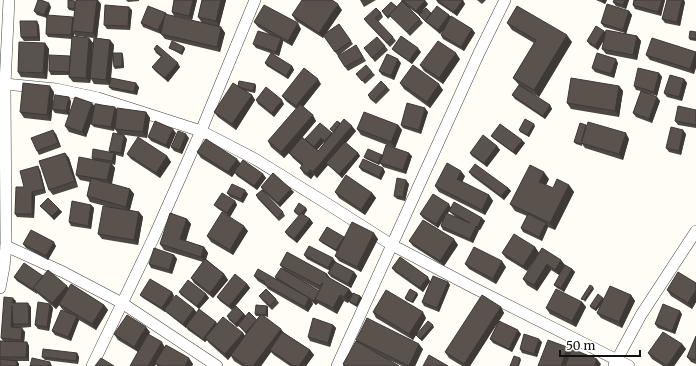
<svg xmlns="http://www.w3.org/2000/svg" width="696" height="366" viewBox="0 0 696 366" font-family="Merriweather,serif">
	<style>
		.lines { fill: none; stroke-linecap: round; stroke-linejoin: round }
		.street-casing { stroke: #444; stroke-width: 12 }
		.street { stroke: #fff; stroke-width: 11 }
		.wall { fill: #4d4742; fill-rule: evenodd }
		.shaded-wall { fill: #3f3936 }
		.building { fill: #5a524d; stroke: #3f3936 }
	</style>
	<rect width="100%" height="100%" fill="#fffdf5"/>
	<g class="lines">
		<g class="street-casing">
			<g id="street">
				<path d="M5 84 56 89 98 98 201 131 255 159 326 203 392 245 472 287 629 366"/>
				<path d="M6 246 63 272 122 303 217 366"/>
				<path d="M0 288 4 267 6 246 5 84 9 0"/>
				<path d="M614 365 641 315 696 231"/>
				<path d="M92 366 153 239 201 131 255 0"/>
				<path d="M337 366 479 53 505 0"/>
			</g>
		</g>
		<use href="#street" class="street"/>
	</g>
	<g class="wall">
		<path d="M126 0H139V1L128 2Z"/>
		<path d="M174 0H197L192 20 174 16 172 12Z"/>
		<path d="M202 0H226L219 27 202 23 198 17Z"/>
		<path d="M360 0H376L364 7Z"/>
		<path d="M401 0 428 4 419 15 408 7 420 19 423 23 410 36 391 16 388 19 382 11 397 7 402 2Z"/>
		<path d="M436 0H462L465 4 457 16 438 3Z"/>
		<path d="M477 0H486L482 4Z"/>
		<path d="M596 0H607L605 4Z"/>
		<path d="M614 0H629L626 9 616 6 613 2Z"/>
		<path d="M634 0H665L661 16 635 9 633 5Z"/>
		<path d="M685 2 680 26 665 23 662 19Z"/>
		<path d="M101 4 97 38 110 40 114 45 113 53H122L123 55 124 68 115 69 114 67 113 56 111 79 139 87 137 95 112 90 109 87V85L94 84 91 79 90 83 73 82 69 77V75H51L49 71 70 56 72 39 48 37 46 34 47 18 37 15 34 11 51 7 48 16 73 17 74 18V11L69 10 68 8ZM74 34 76 36 94 38 91 68 93 43 89 38 74 37Z"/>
		<path d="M132 10 130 30 107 29 104 25Z"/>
		<path d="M342 10 326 33 339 24 353 44 338 56 324 36 323 38 296 21 292 15Z"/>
		<path d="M629 11 632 15 626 34 637 36 641 41 637 60 606 54 602 49 604 39 598 50 590 45 587 41 604 31 606 33H625L604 27 601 23Z"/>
		<path d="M381 13 383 17 378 22 393 37 396 41 390 47 367 23 364 19Z"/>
		<path d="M431 13 449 15 451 17 472 29 475 33 464 51 443 39 441 35 444 30 440 34 428 24 419 15Z"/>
		<path d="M167 15 221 27 225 33 220 52 165 39 161 34 143 27 141 23Z"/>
		<path d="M254 22 301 29 292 46 283 41V42L279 56 256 48 253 44 272 36 258 27Z"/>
		<path d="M507 23 572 42 539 97 528 91 550 105 552 109 545 119 515 99 512 95 519 85 513 78 534 43 512 30Z"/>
		<path d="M39 25 40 41H24L21 37Z"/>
		<path d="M696 32V41L690 40 689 38Z"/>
		<path d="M45 43 49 49 47 79 21 77 18 72Z"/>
		<path d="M356 45 366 61 348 71 345 67Z"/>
		<path d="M385 46 388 50 375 62 364 48Z"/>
		<path d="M184 47 185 49 182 55 171 49 169 48Z"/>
		<path d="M154 49 180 67 168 82 155 71 152 67 161 57 156 53Z"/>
		<path d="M392 49 421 52 412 64 395 52Z"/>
		<path d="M696 52 694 74 650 60 646 55Z"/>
		<path d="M460 59 443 84 424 71 420 65Z"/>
		<path d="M265 63 292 66 294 70 288 79 267 66Z"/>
		<path d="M401 63 394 80 382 75 379 71Z"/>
		<path d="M618 63 614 78 595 72 592 68Z"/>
		<path d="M372 72 375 75 365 84 356 74Z"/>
		<path d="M659 73 662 77 657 96 642 92 660 101 652 123 636 117 633 113 641 91 636 90 634 86Z"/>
		<path d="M684 79 687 83 682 101 667 97 664 93Z"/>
		<path d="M400 83 443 90 430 108 404 89Z"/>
		<path d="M255 84 256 86 255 93 245 91 252 95 255 100 236 130 218 117 214 112 238 86Z"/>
		<path d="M321 84 303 107 316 121 302 138 307 142 305 139 332 134 333 132 330 129 340 124 356 131 346 143 358 153 360 156 342 178 328 165 317 178 314 175 311 179 304 174 300 168 302 166 293 158 289 153 284 158 271 147 268 141 296 109 286 101 282 96ZM324 142V143L318 151 317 150Z"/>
		<path d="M619 86 623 91 619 117 571 109 567 103Z"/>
		<path d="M387 87 390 90 376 104 370 99 368 95Z"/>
		<path d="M54 92 51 121 24 118 20 112Z"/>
		<path d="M256 100 284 104 274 117 258 104Z"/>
		<path d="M71 101 69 115 55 113 52 109Z"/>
		<path d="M95 106 117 110 146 112 150 118 147 138 118 134 115 129V126L114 131 94 127 91 124 92 120 86 137 69 132 65 126Z"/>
		<path d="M696 110V128L678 125 675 121Z"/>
		<path d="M428 112 421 134 403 128 401 125Z"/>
		<path d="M398 125 402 130 395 148 361 135 357 129Z"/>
		<path d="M586 125 629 139 623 160 585 148 582 144V146L576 144 574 142Z"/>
		<path d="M535 126 529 137 520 132 519 130Z"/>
		<path d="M176 133 169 149 151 141 148 137Z"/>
		<path d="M56 134 61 147 39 155 37 151Z"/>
		<path d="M686 134 681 155 669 152 666 148Z"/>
		<path d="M491 136 525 143 516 155 494 139Z"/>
		<path d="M189 138 182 154 174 151 171 147Z"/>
		<path d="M127 139 123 157 116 155V156L115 165 112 164 115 168 112 184 130 189 134 194 130 210 139 212 143 217 138 245 102 239 98 234 109 207 90 202 87 196 90 182 80 180 76 175 93 160 92 158 110 152 109 151Z"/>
		<path d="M497 146 500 150 487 167 472 156 470 153Z"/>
		<path d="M197 152 263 174 266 178 257 190 237 176 235 173 232 177 201 158Z"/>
		<path d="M65 153 69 158 78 187 53 195 49 190Z"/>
		<path d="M127 154 167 156 171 162 160 178 131 159Z"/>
		<path d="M382 155V156H412L406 174 383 167 380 163 379 165 366 159 364 157Z"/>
		<path d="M359 167 383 168 385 172 381 180 362 171Z"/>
		<path d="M40 170 46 193 35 196 34 218 17 217 15 214 24 187Z"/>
		<path d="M469 172 508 188 511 191 504 200 472 176Z"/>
		<path d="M465 176 462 182 489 195 493 201 485 215 439 192 435 186Z"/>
		<path d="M549 179 546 185 553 188 569 185 574 192 555 230 548 227 542 241 523 232 521 228 527 216 515 211 510 204Z"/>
		<path d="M409 184 405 201 397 199 394 196Z"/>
		<path d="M261 187 294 192 280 207 263 191Z"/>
		<path d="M335 192 372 193 376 198 365 215 339 198Z"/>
		<path d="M227 193 248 194 243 203 230 197Z"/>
		<path d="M256 195 283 212 285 216 279 221 258 199Z"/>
		<path d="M235 201 237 205 230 217 217 208 214 205Z"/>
		<path d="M91 205 94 208 91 229 71 226 69 222Z"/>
		<path d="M40 206 59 209 62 212 54 220Z"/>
		<path d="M451 207 485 221 480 230H479L473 243 443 230 441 226 443 220 438 228 423 218 420 214ZM449 211 452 214 457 218 448 214Z"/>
		<path d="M306 208 307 210 304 215 310 219 313 223 297 243 288 236 285 232 299 216 295 213 294 211Z"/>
		<path d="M187 219 191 224 186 241 204 247 208 253 206 259 224 274 228 280 213 298 194 283 191 278 203 262 164 250 160 244Z"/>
		<path d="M248 231 233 255 211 242 207 236Z"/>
		<path d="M344 237 378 239 361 272 339 261 335 256 337 252 322 243 319 240Z"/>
		<path d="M409 241 458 245 444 266 413 246Z"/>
		<path d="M23 244 56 246 48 260 26 248Z"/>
		<path d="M535 247 539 253 527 271 506 258 502 253Z"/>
		<path d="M542 248 565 265 559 275 551 270 537 291 527 285 523 279Z"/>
		<path d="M174 255 177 259 172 274 151 268 149 264Z"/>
		<path d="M304 255 335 262 354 272 357 276 351 288 331 277 328 273 330 271 307 259Z"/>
		<path d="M465 264 506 267 496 284 469 269Z"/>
		<path d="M280 265 331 279 349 289 352 294 360 296 362 298 357 307 350 303 349 301 348 303 344 301 337 314 319 304 318 303 316 305 312 302 313 304 308 312 268 289 266 286 258 281 254 276 276 279 275 277 283 269ZM296 277 319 290V291Z"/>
		<path d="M392 268 430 281 448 282 450 285 439 312 424 306 422 302 430 282 423 292 395 272Z"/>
		<path d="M572 269 575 272 564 292 557 288 554 285Z"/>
		<path d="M43 276 104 305 108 310 96 330 79 320 71 341 55 335 52 331 66 312 63 310 59 305 56 309 37 293V294L17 281 14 277Z"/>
		<path d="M696 283V302L692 309 671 296 667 290Z"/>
		<path d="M247 284 250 288 232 310 220 301 217 297Z"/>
		<path d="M172 292 174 296 172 300 194 309 196 312 216 322 217 324 243 333 245 336 246 334 239 326 237 327 229 320 227 316 244 314 246 316 257 320 260 316H256L255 314 267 306 268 307V317L264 316 283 332 310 350 314 355 306 366H290L274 355 271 352 261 366H242L234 361 231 356 228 360 209 343 207 340 205 342 188 330 186 327V328L167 313 165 311V312L143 298 140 295Z"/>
		<path d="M179 292 206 294 209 298 199 309 181 295Z"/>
		<path d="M417 293 418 295 413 303 406 300 405 298Z"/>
		<path d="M631 295 635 301 622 328 601 318 597 313 601 304 596 311 591 308 590 306 603 298 604 299Z"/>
		<path d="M259 296 276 299 279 303 272 310 262 300Z"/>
		<path d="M16 301 15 303 31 307V327L20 328 25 332 24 342H27L29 346V361H17L19 364V366H0V341H3L1 338Z"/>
		<path d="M582 302 586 307 576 327 550 314 546 308Z"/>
		<path d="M50 304 53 308 49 331 38 329 35 325Z"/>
		<path d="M501 307 504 313 499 321 521 334 512 352 493 343 490 339 498 322 470 366H462L449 358 445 352Z"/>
		<path d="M373 312 426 318 417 334 434 327 422 341 416 335 413 340 376 318Z"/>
		<path d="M682 314 675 334 658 328 655 324Z"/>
		<path d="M333 325 336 328 330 347 310 341 308 337Z"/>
		<path d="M150 332 149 335 165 347 193 364 192 366H157L156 364 155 366H130L138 352 118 340 114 334Z"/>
		<path d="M696 336V364L691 362 687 357Z"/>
		<path d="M356 340 423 349 415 366H402L387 359 399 366H344L343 364 357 341Z"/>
		<path d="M542 342 537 357 522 353 520 349Z"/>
		<path d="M682 344 686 349 674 366H663L652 359 648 353Z"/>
		<path d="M77 353 79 357 78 364 45 360 42 357Z"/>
	</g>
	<g class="shaded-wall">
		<path d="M97 0H98L101 4 97 38 93 33Z"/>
		<path d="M193 0H197L192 20 189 16Z"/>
		<path d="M221 0H226L219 27 216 21Z"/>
		<path d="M425 0 428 4 419 15 416 11Z"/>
		<path d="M463 0 465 4 457 16 454 12Z"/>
		<path d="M603 0H607L605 4 602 1Z"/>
		<path d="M625 0H629L626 9 623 5Z"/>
		<path d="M662 0H665L661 16 658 12Z"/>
		<path d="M682 0H684L685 2 680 26 677 22Z"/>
		<path d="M49 3 51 7 47 19 44 15Z"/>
		<path d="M338 4 342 10 323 38 319 33Z"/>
		<path d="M129 7 132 10 130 30 128 26Z"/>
		<path d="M629 11 632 15 626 34 623 30Z"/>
		<path d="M166 13 168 16 161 34 158 30Z"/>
		<path d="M449 15 452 19 440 34 438 30Z"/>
		<path d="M73 17 75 21 72 31 74 34V39L71 35Z"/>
		<path d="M37 21 39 25 40 41 38 37Z"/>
		<path d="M298 23 301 29 292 46 288 41Z"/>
		<path d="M221 27 225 33 220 52 217 47Z"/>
		<path d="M472 29 475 33 464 51 461 47Z"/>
		<path d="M604 31 607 35 598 50 595 46Z"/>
		<path d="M567 35 572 42 539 97 534 90Z"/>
		<path d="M637 36 641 41 637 60 633 55Z"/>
		<path d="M89 38 93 43 90 83 86 78Z"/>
		<path d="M281 38 283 42 279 56 276 52Z"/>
		<path d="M110 40 114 45 110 85 106 80Z"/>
		<path d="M45 43 49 49 47 79 43 73Z"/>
		<path d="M184 47 185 49 182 55 181 53Z"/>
		<path d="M418 48 421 52 412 64 409 61Z"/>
		<path d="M696 52V68L694 74 690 69Z"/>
		<path d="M122 53 123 55 124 68 122 66Z"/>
		<path d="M456 53 460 59 443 84 439 78Z"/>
		<path d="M398 59 401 63 394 80 391 76Z"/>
		<path d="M616 59 618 63 614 78 611 74Z"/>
		<path d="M178 63 180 67 168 82 165 78Z"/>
		<path d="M292 66 294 70 288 79 286 76Z"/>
		<path d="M659 73 662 77 657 96 654 92Z"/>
		<path d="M318 79 321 84 299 112 296 106Z"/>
		<path d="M684 79 687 83 682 101 679 97Z"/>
		<path d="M136 83 139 87 137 95 134 92Z"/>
		<path d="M255 84 256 86 255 93 253 91Z"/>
		<path d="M439 84 443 90 430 108 427 102Z"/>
		<path d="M50 86 54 92 51 121 47 115Z"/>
		<path d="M619 86 623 91 619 117 615 111Z"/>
		<path d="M252 95 255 100 236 130 232 124Z"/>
		<path d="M69 97 71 101 69 115 66 111Z"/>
		<path d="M657 97 660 101 652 123 649 119Z"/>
		<path d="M282 100 284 104 274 117 272 113Z"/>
		<path d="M92 103 96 108 86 137 82 132Z"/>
		<path d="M550 105 552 109 545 119 543 116Z"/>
		<path d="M115 107 118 111 114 131 111 127Z"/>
		<path d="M425 108 428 112 421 134 419 130Z"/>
		<path d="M146 112 150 118 147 138 143 132Z"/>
		<path d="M313 115 316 121 284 158 281 152Z"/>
		<path d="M534 124 535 126 529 137 527 135Z"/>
		<path d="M398 125 402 130 395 148 391 142Z"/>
		<path d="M352 126 356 131 328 164 326 163 328 165 317 178 313 172Z"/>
		<path d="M173 129 176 133 169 149 166 145Z"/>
		<path d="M53 130 56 134 61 147 58 143Z"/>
		<path d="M683 130 686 134 681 155 679 151Z"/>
		<path d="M626 133 629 139 623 160 619 154Z"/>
		<path d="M186 134 189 138 182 154 180 150Z"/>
		<path d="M124 135 127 139 123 157 121 153Z"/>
		<path d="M321 138 324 142 316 151 314 147Z"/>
		<path d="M522 140 525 143 516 155 513 152Z"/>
		<path d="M497 146 500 150 487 167 484 163Z"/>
		<path d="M65 153 69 158 78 187 75 181Z"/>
		<path d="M114 153 116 156 115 165 112 161Z"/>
		<path d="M358 153 360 156 342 178 339 174Z"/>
		<path d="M409 153 412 156 406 174 403 170Z"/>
		<path d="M382 155 383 157 379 165 378 163Z"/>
		<path d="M167 156 171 162 160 178 156 173Z"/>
		<path d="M237 159 241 164 232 177 228 172Z"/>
		<path d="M111 163 115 168 111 186 107 180Z"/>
		<path d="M38 166 40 170 46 193 44 189Z"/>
		<path d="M383 168 385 172 381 180 379 177Z"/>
		<path d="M310 170 314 175 311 179 307 174Z"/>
		<path d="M461 171 465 176 461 185 457 179Z"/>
		<path d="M544 172 549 179 544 189 539 182Z"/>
		<path d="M263 174 266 178 257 190 254 186Z"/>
		<path d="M406 180 409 184 405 201 403 197Z"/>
		<path d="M569 185 574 192 555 230 550 223Z"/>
		<path d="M508 188 511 191 504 200 501 196Z"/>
		<path d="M130 189 134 194 129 212 126 207Z"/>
		<path d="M291 189 294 192 280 207 278 203Z"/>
		<path d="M245 190 248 194 243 203 241 199Z"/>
		<path d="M32 192 35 196 34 218 32 214Z"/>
		<path d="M372 193 376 198 365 215 361 210Z"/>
		<path d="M489 195 493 201 485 215 482 210Z"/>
		<path d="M235 201 237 205 230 217 227 213Z"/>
		<path d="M449 204 451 208 438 228 436 224Z"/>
		<path d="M91 205 94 208 91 229 88 226Z"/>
		<path d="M306 208 307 210 302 218 301 216Z"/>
		<path d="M59 209 62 212 54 220 52 216Z"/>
		<path d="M139 212 143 217 138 245 134 240Z"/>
		<path d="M482 218 485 221 480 230 477 227Z"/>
		<path d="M187 219 191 224 184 245 180 239Z"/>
		<path d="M310 219 313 223 297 243 294 239Z"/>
		<path d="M546 223 548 227 542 241 539 237Z"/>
		<path d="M244 226 248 231 233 255 230 250Z"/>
		<path d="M476 226 479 230 473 243 470 239Z"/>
		<path d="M374 233 378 239 361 272 357 267Z"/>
		<path d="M344 237 346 241 339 254 336 250Z"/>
		<path d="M454 239 458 245 444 266 440 261Z"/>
		<path d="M54 242 56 246 48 260 46 256Z"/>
		<path d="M204 247 208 253 205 263 201 257Z"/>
		<path d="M535 247 539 253 527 271 523 266Z"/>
		<path d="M174 255 177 259 172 274 169 270Z"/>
		<path d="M333 258 336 262 331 272 328 268Z"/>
		<path d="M561 260 565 265 559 275 555 270Z"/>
		<path d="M502 261 506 267 496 284 493 279Z"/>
		<path d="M547 264 551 270 537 291 534 285Z"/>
		<path d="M572 269 575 272 564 292 561 288Z"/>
		<path d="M354 272 357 276 351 288 348 284Z"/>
		<path d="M224 274 228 280 213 298 210 293Z"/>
		<path d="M327 274 331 279 326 276Z"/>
		<path d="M428 277 430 281 423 292 420 288Z"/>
		<path d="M448 282 450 285 439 312 437 308Z"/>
		<path d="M247 284 250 288 232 310 229 306Z"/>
		<path d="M67 286 71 291 56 309 52 303Z"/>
		<path d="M593 287 594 289 585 302 584 300Z"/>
		<path d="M349 289 353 294 348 303 344 297Z"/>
		<path d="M696 290V302L692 309 688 303Z"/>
		<path d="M172 292 174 296 165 312 162 308Z"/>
		<path d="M417 293 418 295 413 303 412 302Z"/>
		<path d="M206 294 209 298 199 309 197 306Z"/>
		<path d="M340 295 344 301 337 314 333 308Z"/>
		<path d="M631 295 635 301 622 328 619 322Z"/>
		<path d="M360 296 362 298 357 307 356 305Z"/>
		<path d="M13 298 16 301 15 307 12 303Z"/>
		<path d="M309 298 313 304 308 312 305 307Z"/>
		<path d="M603 298 605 300 596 311 595 309Z"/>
		<path d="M315 299 318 303 316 305 314 301Z"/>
		<path d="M582 302 586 307 576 327 572 321Z"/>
		<path d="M28 303 31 307V327L29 324Z"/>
		<path d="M50 304 53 308 49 331 47 327Z"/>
		<path d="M104 305 108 310 96 330 92 324Z"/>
		<path d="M12 306 15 310 13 331 11 327Z"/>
		<path d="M267 306 268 307V317L266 315Z"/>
		<path d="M501 307 504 313 470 366H465L464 364Z"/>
		<path d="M194 309 197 313 186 328 183 324Z"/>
		<path d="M680 311 682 314 675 334 672 331Z"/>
		<path d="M423 312 426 318 413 340 409 334Z"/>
		<path d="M244 314 246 317 237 327 235 324Z"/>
		<path d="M77 316 79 320 71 341 68 337Z"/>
		<path d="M216 322 218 326 205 338 207 340 205 342 203 339Z"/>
		<path d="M333 325 336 328 330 347 328 343Z"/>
		<path d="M433 325 434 327 422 341 420 339Z"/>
		<path d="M146 327 150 332 138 352 134 347Z"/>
		<path d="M22 328 25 332 24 343 21 340Z"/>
		<path d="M281 329 285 334 270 350 271 352 261 366H253Z"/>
		<path d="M518 330 521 334 512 352 509 349Z"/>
		<path d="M243 333 247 339 231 355V356L228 360 225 354Z"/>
		<path d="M539 339 542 342 537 357 534 354Z"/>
		<path d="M27 342 29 346V361L26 357Z"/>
		<path d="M162 342 165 348 155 366H148Z"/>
		<path d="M419 344 423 349 415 366H409Z"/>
		<path d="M682 344 686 349 674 366H667Z"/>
		<path d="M567 347 571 353 566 366H561Z"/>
		<path d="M310 350 314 355 306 366H299Z"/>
		<path d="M77 353 79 357 78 364 76 361Z"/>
		<path d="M189 358 193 364 192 366H185Z"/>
		<path d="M520 358 521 360 519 366H518Z"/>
		<path d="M597 359 601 364 600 366H594Z"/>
		<path d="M17 361 19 364V366H16Z"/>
		<path d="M50 362 52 366H49Z"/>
	</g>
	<g class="building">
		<path d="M38 0H41L49 3 44 15 34 11Z"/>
		<path d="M68 0 75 1 74 9 68 8Z"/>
		<path d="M76 0H97L93 33 72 31Z"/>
		<path d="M174 0H193L189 16 172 12Z"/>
		<path d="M202 0H221L216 21 198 17Z"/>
		<path d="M302 0H332L338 4 319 33 292 15Z"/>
		<path d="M402 0H425L416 11Z"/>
		<path d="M437 0H463L454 12Z"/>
		<path d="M614 0H625L623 5 613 2Z"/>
		<path d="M634 0H662L658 12 633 5Z"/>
		<path d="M667 0H682L677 22 662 19Z"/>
		<path d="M402 1 420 19 407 32 389 15Z"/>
		<path d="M391 2 397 7 387 17 382 11Z"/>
		<path d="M607 4 629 11 623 30 601 23Z"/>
		<path d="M105 5 129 7 128 26 104 25Z"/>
		<path d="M264 5 298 23 288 41 254 22Z"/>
		<path d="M148 6 166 13 158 30 141 23Z"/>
		<path d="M437 6 449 15 438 30 425 21Z"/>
		<path d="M517 6 567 35 534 90 513 78 536 40 507 23Z"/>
		<path d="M376 8 381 13 375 18 393 37 387 43 364 19Z"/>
		<path d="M426 8 431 13 425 21 419 15Z"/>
		<path d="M165 14 221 27 217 47 161 34Z"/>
		<path d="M47 15 73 17 71 35 46 34Z"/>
		<path d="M451 16 472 29 461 47 441 35Z"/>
		<path d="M20 21H37L38 37H21Z"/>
		<path d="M339 24 351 41 335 52 323 35Z"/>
		<path d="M596 26 604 31 595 46 587 41Z"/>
		<path d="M606 30 637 36 633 55 602 49Z"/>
		<path d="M258 31 281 38 276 52 253 44Z"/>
		<path d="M690 31 696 32V39L689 38Z"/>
		<path d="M72 36 89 38 86 78 69 77Z"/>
		<path d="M401 36 418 48 409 61 392 49Z"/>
		<path d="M377 37 385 46 372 58 364 48Z"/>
		<path d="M94 38 110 40 106 80 90 78Z"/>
		<path d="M652 38 696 52 690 69 646 55Z"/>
		<path d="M172 41 184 47 181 53 169 48Z"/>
		<path d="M438 41 456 53 439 78 420 65Z"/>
		<path d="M19 42 45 43 43 73 18 72Z"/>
		<path d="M157 45 178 63 165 78 152 67 162 56 154 49Z"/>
		<path d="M356 45 363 57 345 67 338 56Z"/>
		<path d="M113 53H122V66L114 67Z"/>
		<path d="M271 53 292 66 286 76 265 63Z"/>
		<path d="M597 53 616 59 611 74 592 68Z"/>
		<path d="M387 54 398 59 391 76 379 71Z"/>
		<path d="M49 55 70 56 69 72 49 71Z"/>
		<path d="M366 65 372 72 362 81 356 74Z"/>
		<path d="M413 65 439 84 427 102 400 83Z"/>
		<path d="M304 68 318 79 296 106 282 96Z"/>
		<path d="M638 68 659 73 654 92 634 86Z"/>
		<path d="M670 75 684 79 679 97 664 93Z"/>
		<path d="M111 78 136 83 134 92 109 87Z"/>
		<path d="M571 78 619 86 615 111 567 103Z"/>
		<path d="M239 81 255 84 253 91 242 88 238 86Z"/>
		<path d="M381 81 387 87 374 101 368 95Z"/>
		<path d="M23 83 50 86 47 115 20 112Z"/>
		<path d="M233 83 252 95 232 124 214 112Z"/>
		<path d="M519 85 550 105 543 116 512 95Z"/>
		<path d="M266 87 282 100 272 113 256 100Z"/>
		<path d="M641 91 657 97 649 119 633 113Z"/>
		<path d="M55 95 69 97 66 111 52 109Z"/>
		<path d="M75 97 92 103 82 132 65 126Z"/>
		<path d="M407 103 425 108 419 130 401 125Z"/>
		<path d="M95 104 115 107 111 127 91 124Z"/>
		<path d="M300 104 313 115 281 152 268 141Z"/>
		<path d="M678 106 696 110V125L675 121Z"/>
		<path d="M117 108 146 112 143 132 115 129Z"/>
		<path d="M364 112 398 125 391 142 357 129Z"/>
		<path d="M344 119 352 126 313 172 310 170 307 174 300 168 303 164 289 153 302 137 318 151Z"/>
		<path d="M525 119 534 124 527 135 519 130Z"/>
		<path d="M155 121 173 129 166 145 148 137Z"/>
		<path d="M337 121 340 123 334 132 330 129Z"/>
		<path d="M588 122 626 133 619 154 581 143Z"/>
		<path d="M320 123 332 133 324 141 321 138 314 147 305 139Z"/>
		<path d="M580 123 586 125 581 144 574 142Z"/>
		<path d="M500 124 522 140 513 152 491 136Z"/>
		<path d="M671 127 683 130 679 151 666 148Z"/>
		<path d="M53 130 58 143 37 151 31 138Z"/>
		<path d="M178 131 186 134 180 150 171 147Z"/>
		<path d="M113 133 124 135 121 153 109 151Z"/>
		<path d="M483 135 497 146 484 163 470 153Z"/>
		<path d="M138 137 167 156 156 173 127 154Z"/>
		<path d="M206 139 237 159 228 172 197 152Z"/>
		<path d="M345 142 358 153 339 174 326 163Z"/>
		<path d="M386 145 409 153 403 170 380 163Z"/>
		<path d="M93 149 114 153 112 161 92 158Z"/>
		<path d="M368 149 382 155 378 163 364 157Z"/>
		<path d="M65 153 75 181 49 190 39 161Z"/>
		<path d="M79 157 111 163 107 180 76 175Z"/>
		<path d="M363 159 383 168 379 177 359 167Z"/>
		<path d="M243 160 263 174 254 186 234 172Z"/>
		<path d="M447 163 461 171 457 179 489 195 482 210 435 186Z"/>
		<path d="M475 164 508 188 501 196 469 172Z"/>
		<path d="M530 165 544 172 539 182 553 188 557 179 569 185 550 223 510 204Z"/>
		<path d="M38 166 44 189 32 192V214H15L16 187H24L20 171Z"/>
		<path d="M273 173 291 189 278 203 261 187Z"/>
		<path d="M346 175 372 193 361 210 335 192Z"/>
		<path d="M91 178 130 189 126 207 87 196Z"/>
		<path d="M397 178 406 180 403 197 394 196Z"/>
		<path d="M232 184 245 190 241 199 227 193Z"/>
		<path d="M262 190 283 212 277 218 256 195Z"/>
		<path d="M222 193 235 201 227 213 214 205Z"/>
		<path d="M433 194 449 204 436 224 420 214Z"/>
		<path d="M48 198 59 209 52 216 40 206Z"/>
		<path d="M72 201 91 205 88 226 69 222Z"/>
		<path d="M454 202 482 218 477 227 476 226 470 239 441 226 446 213 470 223 449 211Z"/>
		<path d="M299 203 306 208 302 213H301L299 215 294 211Z"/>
		<path d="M103 206 139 212 134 240 98 234Z"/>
		<path d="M222 212 244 226 230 250 207 236Z"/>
		<path d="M170 213 187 219 180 239 204 247 201 257 160 244Z"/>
		<path d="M301 213 310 219 294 239 285 232Z"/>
		<path d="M528 214 546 223 539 237 521 228Z"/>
		<path d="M423 220 454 239 440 261 409 241Z"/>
		<path d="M352 222 374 233 357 267 335 256Z"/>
		<path d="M327 227 344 237 336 250 319 240Z"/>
		<path d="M31 230 54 242 46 256 23 244Z"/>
		<path d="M514 234 535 247 523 266 502 253Z"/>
		<path d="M309 246 333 258 328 268 304 255Z"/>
		<path d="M474 247 502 261 493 279 465 264Z"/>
		<path d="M154 248 174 255 169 270 149 264Z"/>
		<path d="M542 248 561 260 555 270 547 264 534 285 523 279Z"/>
		<path d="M287 252 327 274 326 276 349 289 344 297 340 295 333 308 315 299 323 283H322L320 286 280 265Z"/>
		<path d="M400 257 428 277 420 288 392 268Z"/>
		<path d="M205 259 224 274 210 293 191 278Z"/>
		<path d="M335 262 354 272 348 284 328 273Z"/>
		<path d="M24 263 43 276 33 288 34 289V290L14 277Z"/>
		<path d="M565 265 572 269 561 288 554 285Z"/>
		<path d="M281 268 319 291 314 301 275 277Z"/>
		<path d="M258 269 309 298 305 307 264 284 265 282 254 276Z"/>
		<path d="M48 270 67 286 52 303 33 288Z"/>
		<path d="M678 272 696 283V290L688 303 667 290Z"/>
		<path d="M235 274 247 284 229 306 217 297Z"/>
		<path d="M433 276 448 282 437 308 422 302Z"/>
		<path d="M150 279 172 292 162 308 140 295Z"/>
		<path d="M188 280 206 294 197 306 179 292Z"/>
		<path d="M71 284 104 305 92 324 59 304Z"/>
		<path d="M590 285 593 287 584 300 581 299Z"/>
		<path d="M610 286 631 295 619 322 597 313Z"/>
		<path d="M266 289 276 299 270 306 259 296Z"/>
		<path d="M410 289 417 293 412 302 405 298Z"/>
		<path d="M556 289 582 302 572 321 546 308Z"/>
		<path d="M386 290 423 312 409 334 373 312Z"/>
		<path d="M353 293 360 296 356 305 349 301Z"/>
		<path d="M598 294 603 298 595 309 590 306Z"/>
		<path d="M176 295 194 309 183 324 164 310Z"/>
		<path d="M482 295 501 307 464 364 445 352Z"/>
		<path d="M4 297 13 298 12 303H28L29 324H13L12 306 11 327 22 328 21 340 1 338Z"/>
		<path d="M38 302 50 304 47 327 35 325Z"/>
		<path d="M663 304 680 311 672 331 655 324Z"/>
		<path d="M256 305 267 306 266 315 255 314Z"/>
		<path d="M236 306 244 314 235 324 227 316Z"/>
		<path d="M199 309 216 322 203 339 186 326Z"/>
		<path d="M61 310 77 316 68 337 52 331Z"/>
		<path d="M249 312 257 320 246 332 238 325Z"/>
		<path d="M261 314 281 329 253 366H246L231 355Z"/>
		<path d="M127 315 146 327 134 347 114 334Z"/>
		<path d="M223 317 243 333 225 354 205 338Z"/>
		<path d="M313 318 333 325 328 343 308 337Z"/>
		<path d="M367 318 419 344 409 366 356 340Z"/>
		<path d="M428 321 433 325 420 339 416 335Z"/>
		<path d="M499 321 518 330 509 349 490 339Z"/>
		<path d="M282 332 310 350 299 366H294L270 350Z"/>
		<path d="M663 332 682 344 667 366 648 353Z"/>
		<path d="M148 334 162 342 148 366H130Z"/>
		<path d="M524 334 539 339 534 354 520 349Z"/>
		<path d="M696 336V360L687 357Z"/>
		<path d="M548 340 567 347 561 366H538Z"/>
		<path d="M0 341 27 342 26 357H0Z"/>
		<path d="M356 341 399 366H346L343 364Z"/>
		<path d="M166 345 189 358 185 366H161L155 363Z"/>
		<path d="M43 349 77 353 76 361 42 357Z"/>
		<path d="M572 349 597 359 594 366H565Z"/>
		<path d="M429 355 448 366H423Z"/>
		<path d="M514 356 520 358 518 366H510Z"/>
		<path d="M32 358 50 362 49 366H30Z"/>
		<path d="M101 358 114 366H95Z"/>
		<path d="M0 359 17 361 16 366H0Z"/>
	</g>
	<path d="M560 350v6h80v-6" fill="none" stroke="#111111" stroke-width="2"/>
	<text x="566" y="350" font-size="12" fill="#111111" stroke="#ffffff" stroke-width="3" paint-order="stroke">50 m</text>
</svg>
